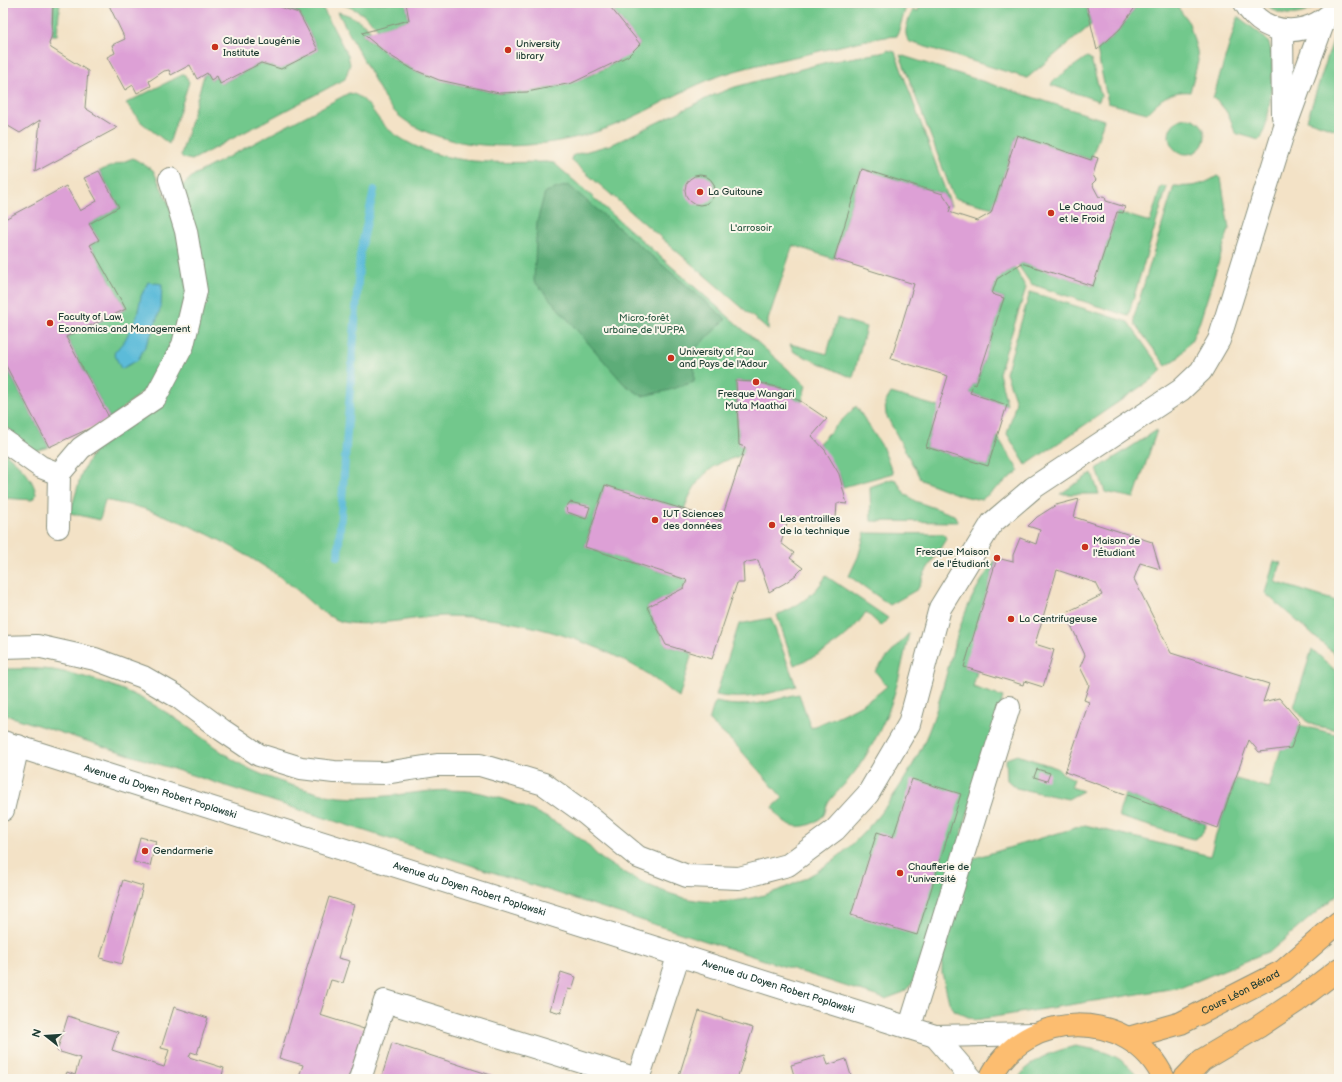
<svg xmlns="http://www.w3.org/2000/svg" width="1342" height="1082" viewBox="0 0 1342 1082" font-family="'Balsamiq Sans',sans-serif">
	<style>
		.green { fill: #72c88c; stroke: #488260; fill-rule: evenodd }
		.forest { fill: #5dac78; stroke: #3e7456 }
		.water { fill: #5bbbd9; stroke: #3d7c86 }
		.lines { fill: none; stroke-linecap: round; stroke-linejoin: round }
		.stream { stroke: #5bbbd9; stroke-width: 8 }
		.building { fill: #dda0d6 }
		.minor-casing { stroke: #89907d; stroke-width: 24 }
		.major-casing { stroke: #89907d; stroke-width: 24 }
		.minor { stroke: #fff; stroke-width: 22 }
		.major { stroke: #fcbd6f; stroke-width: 22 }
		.poi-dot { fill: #c8321e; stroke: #fbf7ec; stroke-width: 1.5 }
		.labels { text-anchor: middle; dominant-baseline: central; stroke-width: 4; stroke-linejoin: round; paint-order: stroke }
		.poi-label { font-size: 10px; fill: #1f3d34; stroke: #fbf7ec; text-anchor: start }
		.park-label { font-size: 10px; fill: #34604a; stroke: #fbf7ec }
		.street-label { font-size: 10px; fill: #1f3d34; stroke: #fbf7ec }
	</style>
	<rect width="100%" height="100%" fill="#fbf7ec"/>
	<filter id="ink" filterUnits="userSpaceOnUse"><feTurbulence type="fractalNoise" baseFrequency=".025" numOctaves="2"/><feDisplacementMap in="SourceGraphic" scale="8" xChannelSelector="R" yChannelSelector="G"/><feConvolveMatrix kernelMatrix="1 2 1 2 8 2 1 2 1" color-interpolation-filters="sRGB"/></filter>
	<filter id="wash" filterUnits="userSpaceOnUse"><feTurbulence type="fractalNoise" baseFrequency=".012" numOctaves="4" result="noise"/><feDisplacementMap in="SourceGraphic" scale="16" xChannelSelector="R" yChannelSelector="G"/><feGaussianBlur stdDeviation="0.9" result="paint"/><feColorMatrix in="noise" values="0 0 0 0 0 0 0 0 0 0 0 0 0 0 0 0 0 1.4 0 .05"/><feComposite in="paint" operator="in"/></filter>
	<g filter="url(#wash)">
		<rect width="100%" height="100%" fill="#f3e2c6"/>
		<g class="green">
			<path d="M53 3H60L57 35H52Z"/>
			<path d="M278 3H320L348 56 350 64 345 79 192 160 183 158 181 155 204 75 207 73 211 80 217 76 221 84 261 63 281 69 318 50 299 13 280 7Z"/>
			<path d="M335 3H406L409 20 378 29C367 15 353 6 335 3Z"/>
			<path d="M607 3H892L906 7 897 36C867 38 837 47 808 54 776 61 742 67 711 79 678 92 648 112 615 125 555 150 451 159 398 115 386 105 378 86 370 72 359 52 348 32 338 12 351 15 362 21 371 31L362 34C378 47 393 60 412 69 432 79 454 84 476 88 483 90 492 93 500 93 546 95 606 76 640 44Z"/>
			<path d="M920 3H1086L1091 25 1027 78 910 42C901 33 909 20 913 10L918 11Z"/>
			<path d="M1138 3H1175L1189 23 1197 51 1198 61 1190 92C1171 90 1160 99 1147 113L1108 103 1097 50 1120 29Z"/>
			<path d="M1265 3H1320C1306 17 1279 19 1265 3Z"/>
			<path d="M1238 16C1246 24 1262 33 1268 42 1277 54 1270 131 1259 140L1235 133C1231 117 1226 108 1213 98Z"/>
			<path d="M1336 31H1339V131L1307 120Z"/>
			<path d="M887 50 895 52 951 206 943 194 862 169 834 259 793 245 768 320V330L571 160 572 156 577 154 613 144 714 95 735 87 827 62 885 52Z"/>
			<path d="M900 55 1104 120 1091 160 1017 135 993 208 954 198Z"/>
			<path d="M1087 57 1091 59 1101 96 1099 101 1051 85 1053 81Z"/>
			<path d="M184 74 189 82 169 144 141 122 126 103Z"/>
			<path d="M349 93C368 96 374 117 388 129 433 166 491 163 546 162L554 163 806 385 802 402 788 395 789 390 756 382 736 381 739 445 745 447 743 454C737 458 729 459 722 462 702 472 691 489 684 510L605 485 585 547 687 580 684 588 647 607 666 645 692 653 679 698C668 690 658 681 646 673 589 637 511 616 443 616 415 617 364 629 340 621 323 615 310 602 297 590 285 580 272 571 259 563 226 542 190 524 154 512 139 506 121 504 105 500L100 520 70 513 82 472 96 447 189 352 180 188 194 175ZM570 502 589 507 586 519 567 512Z"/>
			<circle cx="1187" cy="136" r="18"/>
			<path d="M133 158 153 170 169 204 183 250 186 294 174 341 146 389 110 419 66 337 126 309 90 245 99 240 89 224 119 207 99 171Z"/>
			<path d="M1217 176 1221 178 1229 229 1200 321 1192 339 1178 358 1166 366 1135 324 1134 317 1174 186C1191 187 1202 186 1217 176Z"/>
			<path d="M1161 186 1167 187 1128 316 1031 284 1018 265 1022 263 1093 286 1117 212 1150 222Z"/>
			<path d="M1015 268 1026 288 999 373 1007 405 970 393 973 384 976 385 1004 298 992 294 997 279Z"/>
			<path d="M1030 292 1128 322 1162 370 1155 377 1026 465 1007 434 1016 402 1006 373Z"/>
			<path d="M837 318 866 327 853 378 794 352 790 344 827 354Z"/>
			<path d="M3 360 49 447 34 451 20 445 3 422Z"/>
			<path d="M891 393 939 407 926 447 988 466 997 436 1019 471 981 500 959 495 921 480 886 415 885 403Z"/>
			<path d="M856 406 882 446 893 473 843 487 839 474 819 443Z"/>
			<path d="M1157 430 1134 498 1105 492 1097 469Z"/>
			<path d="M3 451C16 463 34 476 36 495L32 500 3 498Z"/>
			<path d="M1092 473 1099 494H1060Z"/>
			<path d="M892 479 896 480 905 494 915 501 954 515 957 518 958 522 871 521 870 487Z"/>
			<path d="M865 533 944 534 946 539 924 574 918 589 890 605 849 576 858 557Z"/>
			<path d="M997 558 965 667 977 671 973 687 1003 697 918 977 904 992 885 999 3 714V669C19 669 37 668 53 670 89 676 128 689 159 708 188 725 213 748 242 765 266 778 293 786 318 793 376 809 436 778 493 796 525 806 555 819 582 840 591 847 596 856 605 861 632 879 671 898 703 901 755 906 809 883 847 849 883 816 914 771 931 725 949 677 953 628 980 583 986 575 991 565 997 558Z"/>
			<path d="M1274 561 1281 563 1275 582 1339 602V658L1265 593Z"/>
			<path d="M826 576 888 618 881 626 866 612C848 639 824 654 794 665L777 615C798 606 814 596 826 576Z"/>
			<path d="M771 618 796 686C769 694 744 701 716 695L739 624Z"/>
			<path d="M909 633C904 656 899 681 891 704 883 726 868 755 854 773 846 784 835 793 828 803 825 808 826 814 822 817 805 832 783 829 773 807L783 798 736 745 709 721 714 704 716 702C735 707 756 705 775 700 784 698 790 695 799 694L811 728C837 716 866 706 887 686L875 671Z"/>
			<path d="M1312 649 1339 674V730L1316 726 1306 721 1294 707Z"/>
			<path d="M1299 725 1339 735V893L1272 950 1182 987 975 1020 955 1011 949 1002 942 973V958L968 860 1085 825 1210 856 1218 828 1236 779 1269 788 1281 749Z"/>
			<path d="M1017 755 1057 768 1062 773 1074 779 1071 787 1083 791 1068 799 1016 788 1007 780 1006 759Z"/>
			<path d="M1125 794 1206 824 1202 834 1195 839 1189 838 1120 817 1119 813Z"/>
			<path d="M1075 1046C1105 1051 1121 1054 1140 1079H1018C1031 1058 1053 1052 1075 1046Z"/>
		</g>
		<path class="forest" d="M568 185 726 319 695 349 694 382 666 391 642 396 624 384 534 281 537 222 545 192Z"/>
		<path class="water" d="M148 282 162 284 161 307 152 333 138 360 121 369 114 353 125 340 137 316 141 296Z"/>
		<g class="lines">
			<path class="stream" d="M338 556 360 254 374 190"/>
		</g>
		<g id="blocks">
			<g class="building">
				<path d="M3 3H53L52 35 49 44 51 48 88 71 85 108 117 128 35 172 40 120 20 133 3 123Z"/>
				<path d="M108 3H278L280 7 299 13 318 50 281 69 261 63 220 84 217 76 211 80 207 73 197 79 190 65 171 75 169 70 164 71 149 81 151 86 137 93 133 85 125 90 107 57 115 53 112 45 125 39Z"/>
				<path d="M406 3H607L640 44 628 56 572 83 527 92 499 93 439 80 412 69 386 53 362 33 409 20Z"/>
				<path d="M1086 3H1138L1120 29 1097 50Z"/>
				<path d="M1017 135 1091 160 1092 156 1098 158 1093 175 1096 180 1092 184 1099 197 1103 196 1105 197 1106 201 1125 207 1123 213 1117 212 1093 286 1022 263 997 279 992 294 1004 298 976 385 973 384 970 393 1007 405 988 466 926 447 948 376 891 359 914 284 834 259 862 169 943 194 951 206 949 212 977 221 991 213Z"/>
				<path d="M99 171 119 207 89 224 99 240 90 245 126 309 66 337 110 419 49 447 3 360V220L66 186 80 211 97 201 84 178Z"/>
				<circle cx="700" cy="190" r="15"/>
				<path d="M736 381 756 382 789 390 788 395 802 402 827 419 812 436 825 450 839 474 847 504 837 503 836 518 789 517 781 543 794 553 790 558 803 568 796 575 785 583 769 592 758 560 743 563 744 583H737L712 659 666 645 647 607 684 588 687 580 585 547 605 485 721 521 745 447 739 445Z"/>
				<path d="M1079 499 1074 517 1152 542 1160 569 1140 563 1134 579 1171 653 1269 684 1263 702 1279 698 1300 722 1291 748 1259 752 1249 740 1218 828 1065 772 1089 702 1084 700 1089 685 1080 667 1085 655 1065 613 1102 595 1096 583 1057 570 1035 644 1054 650 1043 687 1024 681 1023 685 964 667 997 558 1013 562V555L1020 538 1036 544 1040 530 1028 526 1037 517 1056 505Z"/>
				<path d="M570 502 590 507 586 519 567 512 566 507Z"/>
				<path d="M1037 769 1050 773 1047 781 1034 777Z"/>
				<path d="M912 779 961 794 917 935 851 915 877 832 893 837Z"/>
				<path d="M140 837 156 841 150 866 134 862Z"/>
				<path d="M123 880 143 886 122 964 100 958Z"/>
				<path d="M329 897 354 905 338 958 350 961 343 983 331 980 320 1015 364 1029 348 1079H298L303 1065 279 1058Z"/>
				<path d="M561 972 576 977 572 990 568 989 561 1013 550 1010Z"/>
				<path d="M174 1007 208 1018 197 1054 191 1052 189 1057 224 1068 221 1079H64L67 1072 75 1075 80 1058 57 1051 68 1016 118 1032 112 1050 164 1067 169 1050 161 1048Z"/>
				<path d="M699 1011 753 1028 737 1079H678Z"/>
				<path d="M392 1043 503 1079H381Z"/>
				<path d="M825 1055 828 1065 846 1059 852 1079H795L791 1065Z"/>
			</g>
		</g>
	</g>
	<g filter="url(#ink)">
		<use href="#blocks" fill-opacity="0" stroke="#89907d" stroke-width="1"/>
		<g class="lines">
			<g class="minor-casing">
				<g id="minor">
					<path d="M1245 3C1266 41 1314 37 1339 5"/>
					<path d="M1282 30 1283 117"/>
					<path d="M3 440 41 467 59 474"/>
					<path d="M58 527 59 474 81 448 155 398 183 345 196 291 186 231 170 179"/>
					<path d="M3 647 37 646 95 659 143 677 178 697 222 730 259 755 301 768 334 772 385 773 437 765H480L544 784 586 814 638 857 687 876 739 878 788 865 835 830 868 794 909 724 940 608 992 523 1033 488 1181 390 1201 371 1219 340 1284 130 1324 21"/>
					<path id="s1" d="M3 742 935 1036 1035 1034"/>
					<path d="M3 810 18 746"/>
					<path d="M910 1026 1009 707"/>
					<path d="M935 1036 972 1079"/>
					<path d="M360 1079 385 1001 637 1079"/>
					<path d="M638 1079 679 954"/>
				</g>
			</g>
			<g class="major-casing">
				<g id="major">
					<path id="s2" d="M1128 1038 1181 1023 1283 971 1339 922"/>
					<path d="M990 1079C1023 1008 1132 1007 1164 1079"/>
					<path d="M1184 1079 1202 1060 1258 1027 1297 1001 1339 969"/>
				</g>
			</g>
			<use href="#minor" class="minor"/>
			<use href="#major" class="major"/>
		</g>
	</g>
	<g class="poi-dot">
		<circle cx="215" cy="47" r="4"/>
		<circle cx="508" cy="50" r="4"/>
		<circle cx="700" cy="192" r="4"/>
		<circle cx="1051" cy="213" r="4"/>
		<circle cx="50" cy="323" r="4"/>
		<circle cx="671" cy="358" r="4"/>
		<circle cx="756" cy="382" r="4"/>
		<circle cx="655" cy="520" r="4"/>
		<circle cx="772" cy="525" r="4"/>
		<circle cx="1085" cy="547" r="4"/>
		<circle cx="997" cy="558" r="4"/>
		<circle cx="1011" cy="619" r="4"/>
		<circle cx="145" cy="851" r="4"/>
		<circle cx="900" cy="873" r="4"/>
	</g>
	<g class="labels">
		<g class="poi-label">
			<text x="223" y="41">Claude Laugénie<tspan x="223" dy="12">Institute</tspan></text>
			<text x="516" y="44">University<tspan x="516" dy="12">library</tspan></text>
			<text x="708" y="192">La Guitoune</text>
			<text x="1059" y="207">Le Chaud<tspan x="1059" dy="12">et le Froid</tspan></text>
			<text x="58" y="317">Faculty of Law,<tspan x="58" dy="12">Economics and Management</tspan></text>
			<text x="679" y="352">University of Pau<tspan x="679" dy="12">and Pays de l'Adour</tspan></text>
			<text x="756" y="394" text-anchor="middle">Fresque Wangari<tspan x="756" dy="12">Muta Maathai</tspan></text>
			<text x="663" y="514">IUT Sciences<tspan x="663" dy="12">des données</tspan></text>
			<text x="780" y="519">Les entrailles<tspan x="780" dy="12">de la technique</tspan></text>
			<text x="1093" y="541">Maison de<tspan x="1093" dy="12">l'Étudiant</tspan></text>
			<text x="989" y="552" text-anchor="end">Fresque Maison<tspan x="989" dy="12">de l'Étudiant</tspan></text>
			<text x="1019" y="619">La Centrifugeuse</text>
			<text x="153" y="851">Gendarmerie</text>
			<text x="908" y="867">Chaufferie de<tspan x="908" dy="12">l'université</tspan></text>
		</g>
		<g class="park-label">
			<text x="751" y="228">L'arrosoir</text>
			<text x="644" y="318">Micro-forêt<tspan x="644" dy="12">urbaine de l'UPPA</tspan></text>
		</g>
		<g class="street-label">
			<text stroke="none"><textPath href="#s1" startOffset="165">Avenue du Doyen Robert Poplawski</textPath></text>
			<text stroke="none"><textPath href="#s1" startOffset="489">Avenue du Doyen Robert Poplawski</textPath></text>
			<text stroke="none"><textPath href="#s1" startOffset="813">Avenue du Doyen Robert Poplawski</textPath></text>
			<text stroke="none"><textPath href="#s2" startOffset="122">Cours Léon Bérard</textPath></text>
		</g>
	</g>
	<rect width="1342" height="1082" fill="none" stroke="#fbf7ec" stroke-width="16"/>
	<g transform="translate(46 1036) rotate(287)" stroke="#fbf7ec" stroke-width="3" paint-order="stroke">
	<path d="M0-3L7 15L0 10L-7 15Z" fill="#1f3d34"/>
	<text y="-6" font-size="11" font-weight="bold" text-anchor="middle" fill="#1f3d34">N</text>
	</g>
</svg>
